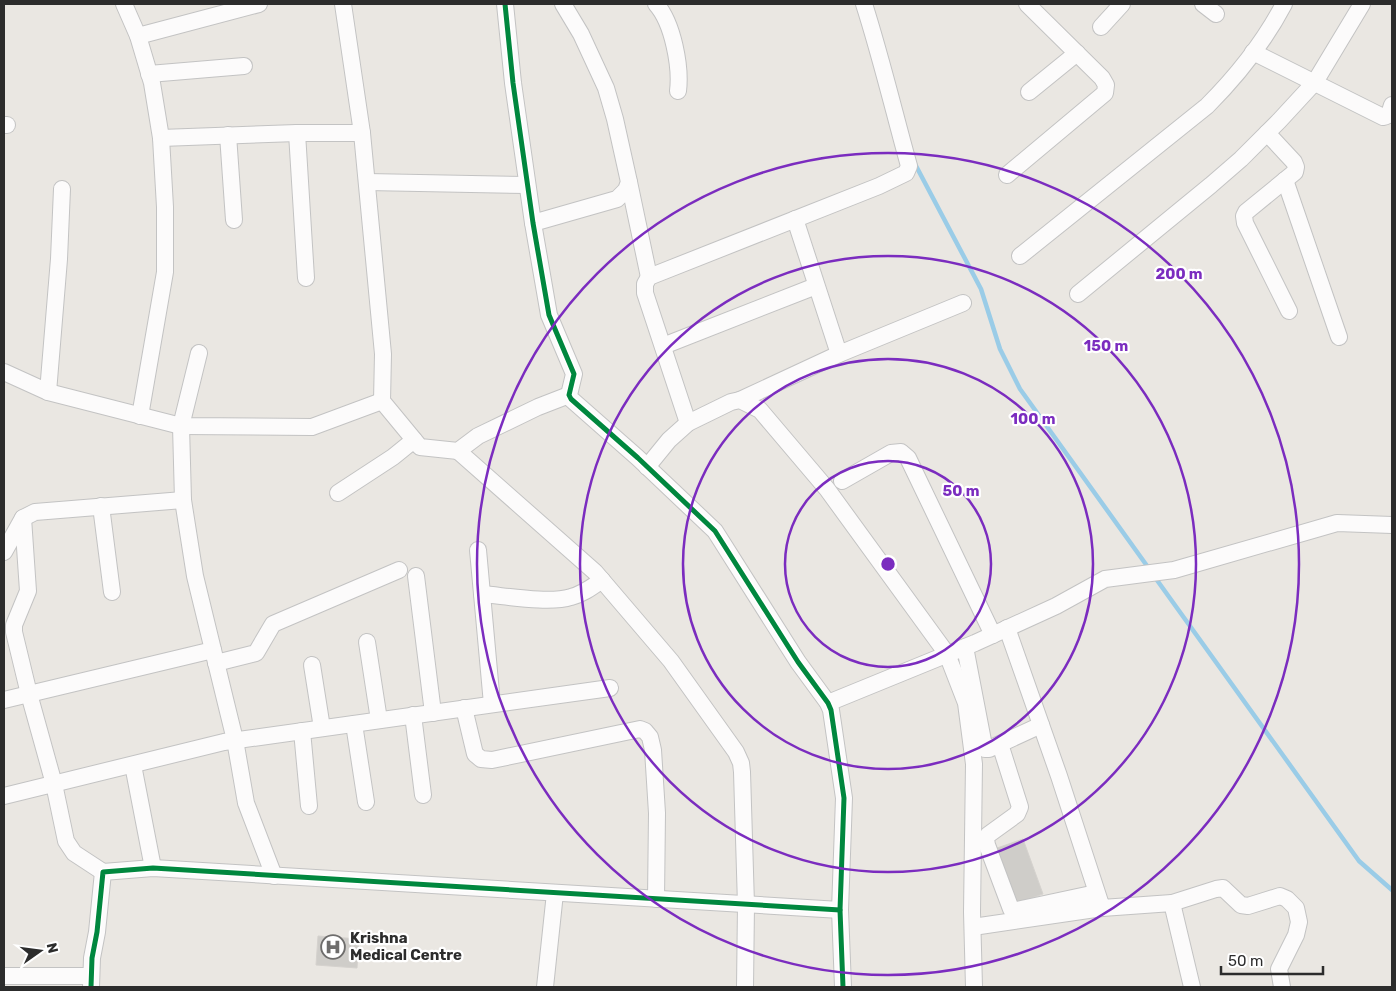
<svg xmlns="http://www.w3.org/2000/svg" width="1396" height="991" viewBox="0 0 1396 991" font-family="Rubik,sans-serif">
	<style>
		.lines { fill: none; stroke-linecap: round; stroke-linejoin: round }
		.stream { stroke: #9acce7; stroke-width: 4.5 }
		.building { fill: #cfcdc9; stroke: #d5d2ce }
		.minor-casing { stroke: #c3c3c3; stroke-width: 18 }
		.minor { stroke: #fcfbfb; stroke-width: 16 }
		.cycleway-casing { stroke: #fff; stroke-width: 8 }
		.cycleway { stroke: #00873e; stroke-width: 5 }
		.ring { fill: none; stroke: #7b2cbf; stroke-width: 2.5 }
		.labels { text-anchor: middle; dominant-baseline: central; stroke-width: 4.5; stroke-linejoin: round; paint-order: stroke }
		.poi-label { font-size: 15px; font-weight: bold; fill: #2c2c2c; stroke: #fff; text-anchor: start }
		.centre { fill: #7b2cbf; stroke: #fff; stroke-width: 2.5 }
		.ring-label { font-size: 15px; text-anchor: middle; font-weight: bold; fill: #7b2cbf; stroke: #fff; stroke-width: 4.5; stroke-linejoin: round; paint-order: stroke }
	</style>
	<rect width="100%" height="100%" fill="#eae7e2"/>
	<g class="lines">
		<g class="stream">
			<path d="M915 164 981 289 1000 349 1020 389 1150 570"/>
			<path d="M1154 576 1359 861 1392 890"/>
		</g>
	</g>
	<g class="building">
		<path d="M1023 839 1043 894 1017 903 997 848Z"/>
		<path d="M318 936 359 939 357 968 316 965Z"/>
	</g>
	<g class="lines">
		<g class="minor-casing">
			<g id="minor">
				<path d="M124 4 138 36 152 83 161 138 165 207V272L140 416"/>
				<path d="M343 4 362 133 383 354 382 401 420 447 458 451 478 436 538 407 569 395"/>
				<path d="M505 4 513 83 533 223 549 315 574 374 569 395 571 399 638 458 715 531 798 662 828 703 831 710 844 798 840 910 843 987"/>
				<path d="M656 4C673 23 681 67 678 91"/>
				<path d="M1203 4 1216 14"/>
				<path d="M1101 27 1122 4"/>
				<path d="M138 36 259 4"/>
				<path d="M1253 52 1383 117C1390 116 1390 111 1392 105"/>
				<path d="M149 74 244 66"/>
				<path d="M1029 92 1077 53"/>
				<path d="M4 125H7"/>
				<path d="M297 133 306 278"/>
				<path d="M1267 133 1294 162 1296 167 1295 172 1246 212 1244 216 1245 223 1289 311"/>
				<path d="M228 135 234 220"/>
				<path d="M161 138 297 133H362"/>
				<path d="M1007 175 1105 93 1106 85 1102 78 1027 4"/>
				<path d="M1285 180 1339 337"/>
				<path d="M367 182 527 185"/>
				<path d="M629 182 649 277"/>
				<path d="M795 219 839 354"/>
				<path d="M533 223 617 199 626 190 629 182 615 119 606 88 581 34 563 4"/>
				<path d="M1020 256 1207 106C1237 76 1264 42 1284 4"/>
				<path d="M1078 294 1211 185 1241 159 1279 121 1315 82 1362 4"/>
				<path d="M663 346 816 286"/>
				<path d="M4 372 48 392 181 426 312 427 382 401"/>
				<path d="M48 392 59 259 62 189"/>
				<path d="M740 400 839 354 963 303"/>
				<path d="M688 423 645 293V284L649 277 879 186 906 173 909 166C894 112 881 57 864 4"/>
				<path d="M458 451 595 572 671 661 736 752 741 763 742 772 746 905 745 987"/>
				<path d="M647 467 669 440 688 423 731 402 740 400 760 410 827 489 947 654 966 703 974 764 972 912 974 987"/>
				<path d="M842 481 891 453 901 452 908 458 993 635"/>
				<path d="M338 493 393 457 414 440"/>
				<path d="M101 506 112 592"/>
				<path d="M23 518 28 591 14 625V632L29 694 54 784 66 841 74 853 103 872"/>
				<path d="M478 550 492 704"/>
				<path d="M4 552 23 518 35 512 183 500"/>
				<path d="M416 576 433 713"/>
				<path d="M482 594C506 596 549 604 571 597 583 594 592 587 602 580"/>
				<path d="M1007 628 1059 776 1102 908 1172 903 1192 987"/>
				<path d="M367 642 379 720"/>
				<path d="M965 647 984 746 985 749H989L1041 725"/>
				<path d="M213 650 235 740 246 803 274 876"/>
				<path d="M216 663 256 653 273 624 399 570"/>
				<path d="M312 665 322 728"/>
				<path d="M4 700 213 650 195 576 183 500 181 426 199 353"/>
				<path d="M828 703 975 643 1056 606 1105 579 1174 570 1337 523 1392 525"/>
				<path d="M464 708 475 754 481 759 492 760 640 729 645 731 650 737 653 750 657 813 656 899"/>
				<path d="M413 715 423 795"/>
				<path d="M354 724 366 802"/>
				<path d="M302 731 309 806"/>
				<path d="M1000 744 1020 807 1017 814 988 835 986 839 987 845 1011 909 1017 910 1096 893"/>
				<path d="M133 765 153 868"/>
				<path d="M4 796 224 742 610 688"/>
				<path d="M1172 903 1216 889 1223 888 1241 905 1248 906 1280 896 1287 899 1296 908 1299 922 1296 935 1279 969 1282 987"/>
				<path d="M973 927 1102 908"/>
				<path d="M4 976H91"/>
				<path d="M91 987 92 958 97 932 103 872 153 868 840 910"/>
				<path d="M545 987 555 893"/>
			</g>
		</g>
		<use href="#minor" class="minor"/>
		<g class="cycleway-casing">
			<g id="cycleway">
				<path d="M505 4 513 83 533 223 549 315 574 374 569 395 571 399 638 458 715 531 798 662 828 703 831 710 844 798 840 910 843 987"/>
				<path d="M91 987 92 958 97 932 103 872 153 868 840 910"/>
			</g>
		</g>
		<use href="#cycleway" class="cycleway"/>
	</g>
	<g class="ring">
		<circle cx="888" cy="564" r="103"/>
		<circle cx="888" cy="564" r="205"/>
		<circle cx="888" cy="564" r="308"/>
		<circle cx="888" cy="564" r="411"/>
	</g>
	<defs>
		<g id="hospital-ring" transform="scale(1.25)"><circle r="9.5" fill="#fff" stroke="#6e6d6c" stroke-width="1.5"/><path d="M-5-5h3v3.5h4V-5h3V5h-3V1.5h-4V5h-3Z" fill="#6e6d6c"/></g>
	</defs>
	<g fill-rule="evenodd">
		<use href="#hospital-ring" x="333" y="947"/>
	</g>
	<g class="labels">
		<g class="poi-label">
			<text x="350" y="938">Krishna<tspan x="350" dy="17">Medical Centre</tspan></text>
		</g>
	</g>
	<circle cx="888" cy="564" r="8" class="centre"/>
	<g class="ring-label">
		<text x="1179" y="279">200 m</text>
		<text x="1106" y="351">150 m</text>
		<text x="1033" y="424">100 m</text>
		<text x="961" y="496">50 m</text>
	</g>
	<rect width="1396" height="991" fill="none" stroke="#2c2c2c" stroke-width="10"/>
	<g transform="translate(40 951) rotate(76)" stroke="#ffffff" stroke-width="4" paint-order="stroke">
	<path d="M0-4L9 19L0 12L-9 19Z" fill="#2c2c2c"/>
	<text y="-8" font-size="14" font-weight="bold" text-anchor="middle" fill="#2c2c2c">N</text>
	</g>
	<path d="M1221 966v8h102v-8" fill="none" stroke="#2c2c2c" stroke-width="2.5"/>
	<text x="1228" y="966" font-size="15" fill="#2c2c2c" stroke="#ffffff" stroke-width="4" paint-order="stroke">50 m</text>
</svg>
